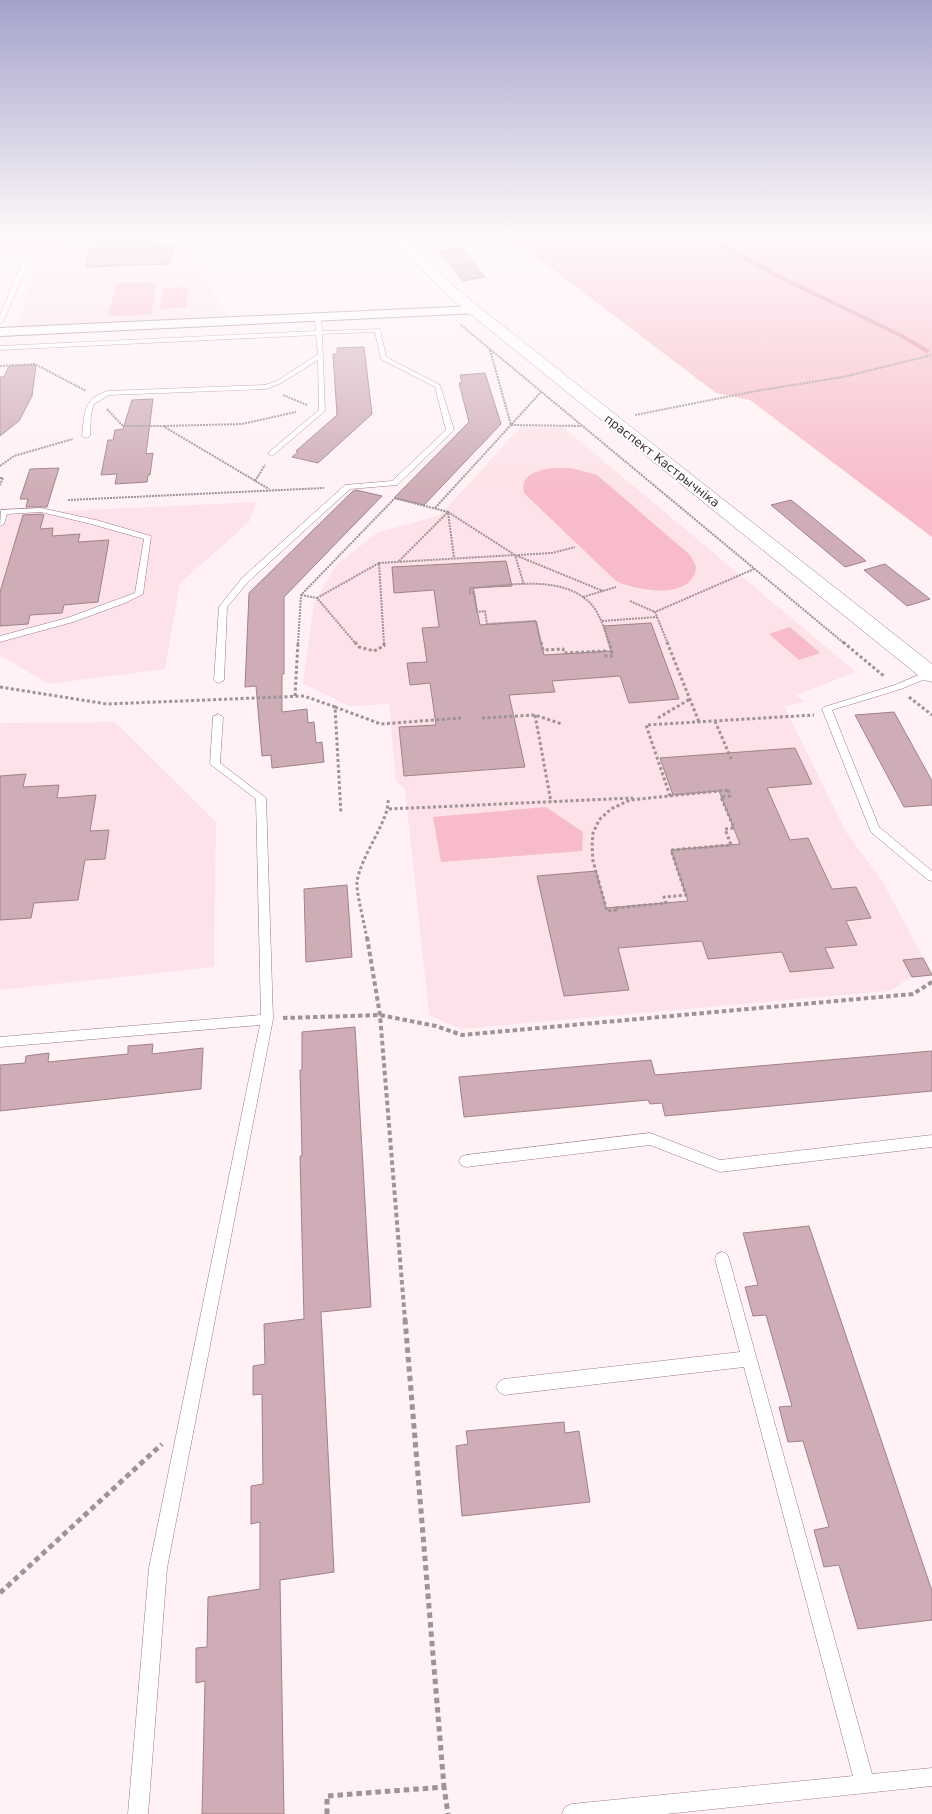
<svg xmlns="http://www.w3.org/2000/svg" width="932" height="1814" viewBox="0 0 932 1814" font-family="'DejaVu Sans',sans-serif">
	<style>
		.built { fill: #fde3e9 }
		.green { fill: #f7bbca }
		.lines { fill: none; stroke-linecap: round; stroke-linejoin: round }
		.stream { stroke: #de87a0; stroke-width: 4 }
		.building { fill: #cfadb6; stroke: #a18189 }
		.lane-casing { stroke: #9a7b82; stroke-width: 1 }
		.street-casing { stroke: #9a7b82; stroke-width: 2 }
		.secondary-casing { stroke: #9a7b82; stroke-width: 1 }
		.path-far3 { stroke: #a09396; stroke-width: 2; stroke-dasharray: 2 1; stroke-linecap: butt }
		.path-far2 { stroke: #a09396; stroke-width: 3; stroke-dasharray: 3 2.5; stroke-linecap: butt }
		.path-far1 { stroke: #a09396; stroke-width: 4; stroke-dasharray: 4.5 3; stroke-linecap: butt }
		.path { stroke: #a09396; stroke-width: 5; stroke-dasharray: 5.5 4; stroke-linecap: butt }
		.lane { fill: #fff; fill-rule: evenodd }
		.street { fill: #fff; fill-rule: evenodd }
		.secondary { fill: #fff; fill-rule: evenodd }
		.labels { text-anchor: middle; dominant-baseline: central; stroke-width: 4; stroke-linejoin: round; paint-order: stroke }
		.far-street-label { font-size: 12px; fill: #3d3033; stroke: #fff }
	</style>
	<rect width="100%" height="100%" fill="#fff1f4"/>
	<g class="built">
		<path d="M0 239H212L191 258 228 316 17 327 39 257 0 258Z"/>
		<path d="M521 427H563L856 672 797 695 804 702 784 706 846 832 883 882 932 975 912 977 889 991 461 1029 429 1015 405 789 396 781 389 704 349 706 303 683 314 603 337 564 377 533 440 515Z"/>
		<path d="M256 502 249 522 180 583 165 669 48 684 0 655V527L4 514Z"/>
		<path d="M115 722 216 822 214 967 0 990V723Z"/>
	</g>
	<g class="green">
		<path d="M0 239H63L60 251 0 253Z"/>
		<path d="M513 239H932V537L750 400 716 393Z"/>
		<path d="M157 282 151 315 108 316 117 283Z"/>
		<path d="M188 287 186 307 160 309 164 288Z"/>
		<path d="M552 468H571L597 475 690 555 696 566C695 601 636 591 616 581L525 494C517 476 538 470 552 468Z"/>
		<path d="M790 627 820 653 799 660 769 634Z"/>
		<path d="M546 807 583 832 582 851 441 862 433 817Z"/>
	</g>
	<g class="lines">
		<path class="stream" d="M712 239 778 276 902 336 927 351"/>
	</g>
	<g class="building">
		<path d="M92 239H162L159 247 174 246 170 264 86 267Z"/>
		<path d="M462 248 485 277 463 281 439 251Z"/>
		<path d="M364 347 372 414 318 463 292 457 298 452 296 451 337 415 333 354H337V348Z"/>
		<path d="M36 365 32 396 19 421 0 436V377H4L9 366Z"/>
		<path d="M485 373 501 424 424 505 394 498 469 422 459 383H462L460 375Z"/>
		<path d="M153 399 146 454 153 453 150 475H148L147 482 115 484 117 474 101 475 108 440H113L115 430 123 429 132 400Z"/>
		<path d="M59 468 47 507H26L28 499H20L30 469Z"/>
		<path d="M356 490 382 496 284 597V674H282V712L307 709 308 723 314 722 316 743 322 742 324 762 272 768 271 755 262 756 256 686 245 687 249 593 353 491Z"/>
		<path d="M791 500 801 508 866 561 845 567 771 505Z"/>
		<path d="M41 514 44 515 40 529 53 528 52 536 80 534 78 542 109 540 98 602 64 605 62 613 30 615 28 624 0 626V592L23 515Z"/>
		<path d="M506 561 512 586 473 588 480 625 536 621 544 655 611 651 604 626 651 623 679 699 629 703 620 676 552 681 555 692 509 695 525 767 404 776 399 727 436 725 430 683 410 685 407 663 427 662 422 628 439 627 434 590 394 593 392 567Z"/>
		<path d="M885 564 930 599 907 606 864 570Z"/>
		<path d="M894 712 932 781V805L904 807 855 715Z"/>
		<path d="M795 748 812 784 767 788 790 840 808 838 832 889 856 887 871 918 846 921 857 945 825 948 834 968 790 972 782 952 708 959 702 941 618 948 629 990 564 996 537 876 596 871 606 908 688 901 671 850 740 844 719 791 673 795 660 758Z"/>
		<path d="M26 774 23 787 59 785 57 798 96 795 90 831 109 830 105 859 85 860 78 900 34 903 31 918 0 920V776Z"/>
		<path d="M347 885 352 957 306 962 304 889Z"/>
		<path d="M923 958 932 975 912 977 903 960Z"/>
		<path d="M355 1027 371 1307 321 1312 334 1572 280 1580 284 1814H202L205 1681 196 1683V1648L207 1647 208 1597 260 1589V1522L251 1524V1486L263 1484 262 1394 253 1395V1366L265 1364 264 1324 304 1319 300 1156H302L300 1070H302V1032Z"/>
		<path d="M153 1044 152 1054 203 1048 201 1089 0 1111V1065L25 1063 26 1056 49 1053 48 1062 128 1054V1046Z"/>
		<path d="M932 1051V1091L665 1116 662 1103 650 1104 648 1100 464 1117 459 1077 651 1060 655 1075Z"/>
		<path d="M809 1226 932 1591V1620L858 1629 839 1565 824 1567 814 1530 829 1527 803 1441 788 1442 779 1407 792 1406 766 1315 753 1316 745 1287 758 1285 743 1233Z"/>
		<path d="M564 1422 565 1433 579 1431 590 1502 462 1516 456 1446 468 1444 466 1431Z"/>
	</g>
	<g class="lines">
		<g class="lane-casing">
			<g id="lane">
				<path d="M0 253 17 258 27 265 3 322 0 324V315L21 265 13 260 0 257Z"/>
				<path d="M318 316 321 318 322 331 380 329 386 357 440 385 454 430 397 485 350 489 248 582 227 607 224 680 219 683 216 682 214 680 219 607 242 578 345 485 392 481 446 430 435 387 381 359 375 332 322 334 325 411 272 456 268 454 269 452 319 410 318 360 281 383 266 389 109 395 94 404 91 414 90 436 86 438 82 436C85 413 82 399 108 391L265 385 277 381 318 354 316 335 0 350V346L316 331 315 318Z"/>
				<path d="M41 508 96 520 151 536 143 594 125 603 73 622 0 642V636L67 618 135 593 144 539 91 524 41 512 7 514 4 524 0 526 1 510Z"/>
				<path d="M930 670 932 671V676L901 689 832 710 879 827 932 871V881L928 880 871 832 822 709 824 707 895 685Z"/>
				<path d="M218 714 223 717 220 763 266 798 273 1019 167 1568 148 1814H128L149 1568 260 1025 0 1047V1037L261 1015 256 799 210 764 213 717Z"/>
				<path d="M650 1133 720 1160 932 1135V1147L720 1172 650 1145 466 1167 461 1165 459 1161 461 1157 466 1155Z"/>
				<path d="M722 1252 727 1254 729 1259 872 1774 932 1768V1786L666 1814H562L565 1807 572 1804 853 1776 744 1367 504 1395 499 1392 496 1387 499 1382 504 1379 740 1352 715 1259 717 1254Z"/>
			</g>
		</g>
		<g class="street-casing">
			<path id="street" d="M474 306 480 310 478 313 0 336V328Z"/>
		</g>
		<g class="secondary-casing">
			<path id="secondary" d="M394 239H408L456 288 479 307 932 664V682L924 680 469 313 446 294Z"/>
		</g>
		<g class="path-far3">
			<path d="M461 325 845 644"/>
			<path d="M490 350 511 425 581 426"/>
			<path d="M0 366 35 364 86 391"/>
			<path d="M283 395 307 405"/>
			<path d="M107 409 123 426H163L269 489"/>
			<path d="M635 415 756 391 843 377 932 355"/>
			<path d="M164 426 242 424 296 412"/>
			<path d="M0 466 14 456 73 439"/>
			<path d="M0 478H3L0 485"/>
			<path d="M255 481 265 465"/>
			<path d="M394 498 448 512 454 558"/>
			<path d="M68 500 324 488"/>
			<path d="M435 508 541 392"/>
			<path d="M518 555 552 553 575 547"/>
			<path d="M399 561 448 512 515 555 603 591"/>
			<path d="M301 595 317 598 356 644"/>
			<path d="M583 597 616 587"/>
			<path d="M317 598 379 563"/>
			<path d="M630 601 655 612"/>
			<path d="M602 621 657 617"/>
			<path d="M298 644 301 595 394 499"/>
			<path d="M384 644 379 563 515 555 524 585"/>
			<path d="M541 644 536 621 487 624 485 611 477 612 474 592 470 593V588C507 586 563 573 592 605 601 616 605 631 609 644"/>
			<path d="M668 644 655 612 754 569"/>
		</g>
		<g class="path-far2">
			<path d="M355 642 359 647 374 651 384 646V642"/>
			<path d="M541 642 543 650 563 649 564 653 605 651 606 656H613L609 642"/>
			<path d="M667 642 699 722"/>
			<path d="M843 642 885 677"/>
			<path d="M0 687 107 704 304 696 335 707 341 814"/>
			<path d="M295 696 298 642"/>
			<path d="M909 697 932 715"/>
			<path d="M335 707 381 724 461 718"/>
			<path d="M535 715 551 802"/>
			<path d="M482 718 535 715 562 724"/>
			<path d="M658 718 690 699"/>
			<path d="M715 721 732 761"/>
			<path d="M728 790 730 796 721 797 734 828 725 829 731 845 671 850 686 895 664 897 666 903 616 908 617 910 607 911 593 861 592 846 593 833 599 820 611 809 630 800Z"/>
			<path d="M670 796 646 725 814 715"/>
			<path d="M389 809 633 798"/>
			<path d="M367 939C365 926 356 892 357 882 360 857 390 819 388 800"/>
		</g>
		<g class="path-far1">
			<path d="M367 937 380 1015 405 1320"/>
			<path d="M283 1018 380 1015 436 1026 462 1035 913 994 932 982"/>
		</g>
		<g class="path">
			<path d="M405 1319 444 1787"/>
			<path d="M0 1593 162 1444"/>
			<path d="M327 1814V1796L444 1787 448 1814"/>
		</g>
		<use href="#lane" class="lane"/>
		<use href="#street" class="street"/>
		<use href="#secondary" class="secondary"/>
	</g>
	<linearGradient id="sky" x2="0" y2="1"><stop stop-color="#a4a2cb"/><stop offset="0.48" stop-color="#fff9fa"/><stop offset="1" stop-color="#fff9fa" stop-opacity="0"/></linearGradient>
	<rect width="932" height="493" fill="url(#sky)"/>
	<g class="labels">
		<g class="far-street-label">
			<text transform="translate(662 461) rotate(38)">праспект Кастрычніка</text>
		</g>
	</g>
</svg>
